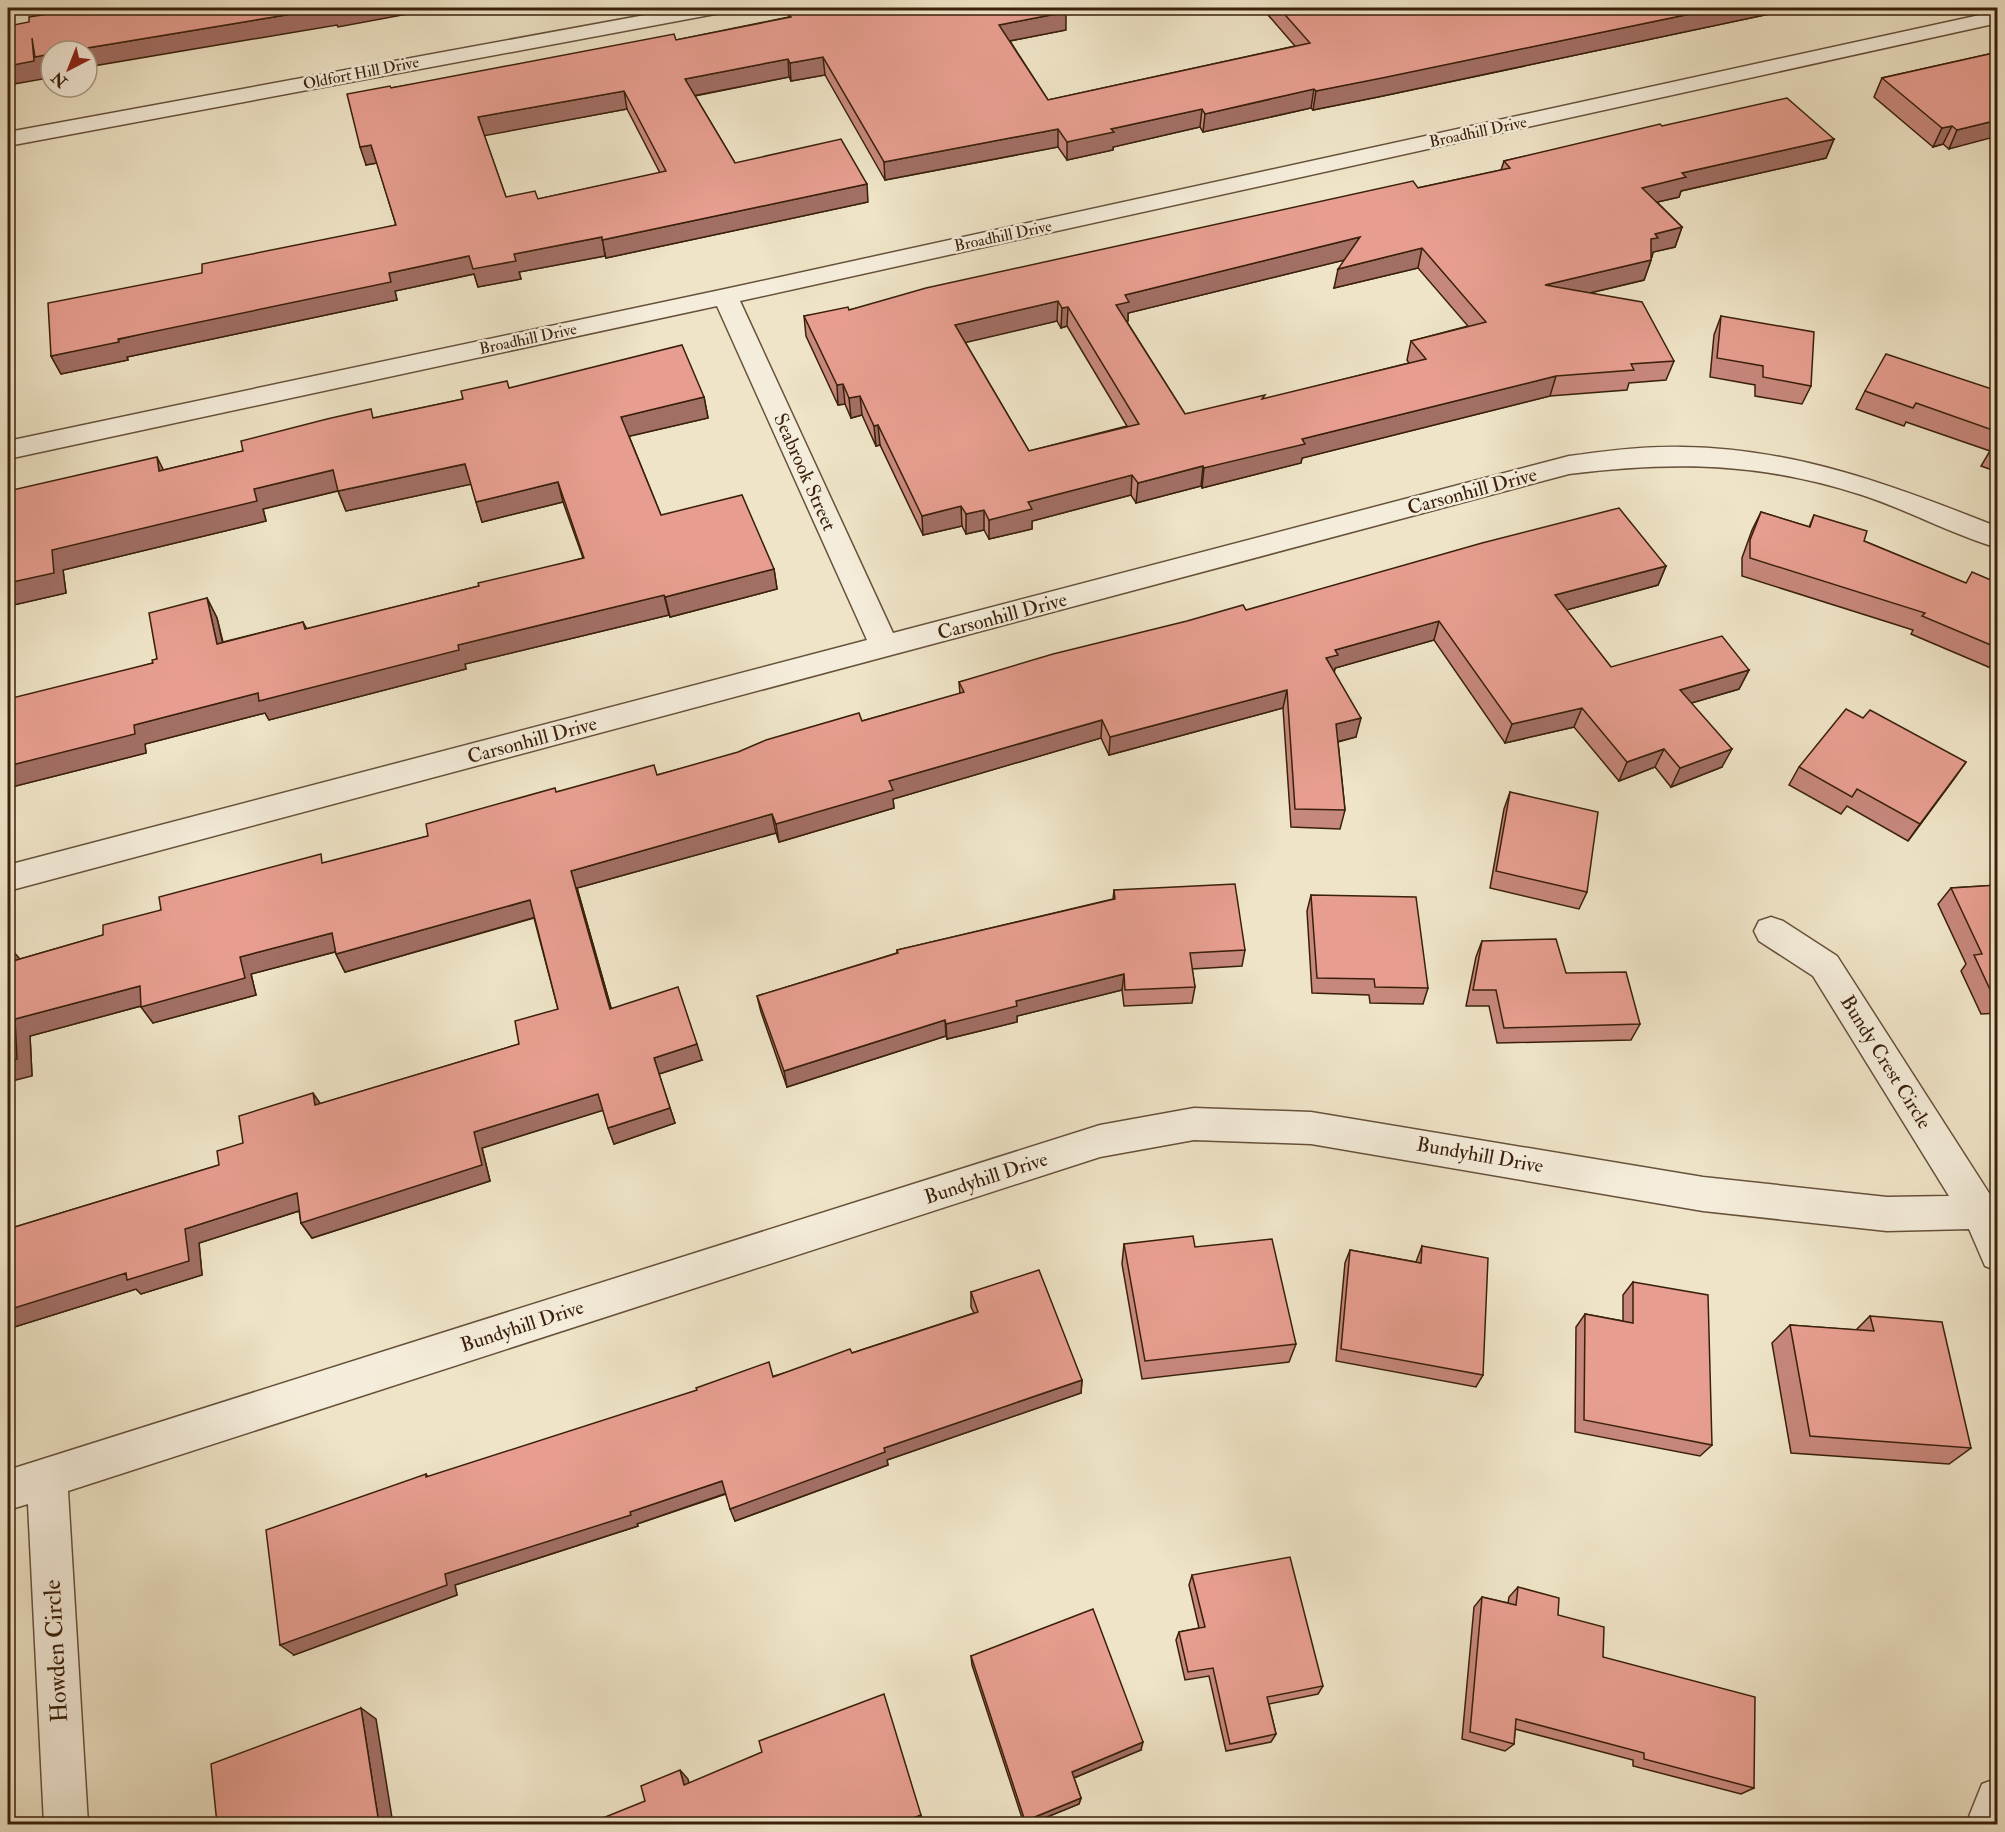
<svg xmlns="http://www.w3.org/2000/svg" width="2005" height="1832" viewBox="0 0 2005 1832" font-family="'IM FELL Double Pica',serif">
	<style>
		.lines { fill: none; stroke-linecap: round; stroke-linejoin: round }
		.minor-casing { stroke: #67513a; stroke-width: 3 }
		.minor { fill: #f5eddb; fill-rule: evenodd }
		.wall { fill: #c7887c; stroke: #3a200b; stroke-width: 1.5; fill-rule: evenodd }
		.shaded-wall { fill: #a26f65; stroke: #3a200b; stroke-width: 1.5 }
		.building { fill: #e79e90; stroke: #3a200b; stroke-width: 1.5; fill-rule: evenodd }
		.labels { text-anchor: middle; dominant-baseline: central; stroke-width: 5; stroke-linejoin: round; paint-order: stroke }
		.far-street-label { font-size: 16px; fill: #3a200b; stroke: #f5eddb }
		.street-label { font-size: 20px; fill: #3a200b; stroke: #f5eddb }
		.near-street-label { font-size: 24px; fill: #3a200b; stroke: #f5eddb }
	</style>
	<rect width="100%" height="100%" fill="#efe4c7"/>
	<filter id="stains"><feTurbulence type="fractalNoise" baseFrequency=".00333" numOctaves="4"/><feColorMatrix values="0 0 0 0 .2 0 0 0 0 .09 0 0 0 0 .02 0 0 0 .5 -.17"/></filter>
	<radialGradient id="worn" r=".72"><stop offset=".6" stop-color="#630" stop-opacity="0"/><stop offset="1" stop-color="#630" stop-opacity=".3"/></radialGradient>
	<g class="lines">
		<g class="minor-casing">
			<g id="minor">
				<path d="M683 8H726L722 12 715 14 8 146V132Z"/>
				<path d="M1998 11V23L740 301 893 633 1569 456C1607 451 1644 446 1682 447 1794 448 1895 486 1998 527V548C1951 534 1908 510 1862 495 1759 462 1675 461 1569 474L8 891V865L867 640 717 306 8 459V441L725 289Z"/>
				<path d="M1771 917 1783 921 1837 956 1989 1193 1998 1191V1271L1985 1266 1969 1229 1887 1231 1703 1211 1311 1144 1194 1140 1100 1157 68 1491 88 1824H44L28 1504 8 1510V1470L1100 1125 1194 1108 1311 1112 1703 1177 1887 1197 1949 1196 1813 976 1759 941 1754 931 1759 921Z"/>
				<path d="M1998 1778V1824H1966L1982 1784Z"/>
			</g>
		</g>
		<use href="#minor" class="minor"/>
	</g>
	<g class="wall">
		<path d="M1262 8H1798L1378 97 1313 110 1311 108 1203 132 1200 127 1113 147V150L1067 160 1058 147 885 180 825 75 791 81 789 77 695 96 735 163 868 202 606 258 605 256 519 272 521 279 478 287 474 274 395 291 397 300 127 357 128 360 61 374 51 356 202 273 396 225 377 163 366 165 391 88 676 40 789 17 788 12 1066 30 1010 41 1048 100 1295 46ZM627 109 660 173 538 199 506 197 484 135Z"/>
		<path d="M1998 52 1949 149 1943 144 1933 147 1874 97 1882 78Z"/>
		<path d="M1662 126 1834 139 1826 158 1681 191 1679 197 1657 202 1682 227 1675 247 1653 252 1652 257H1651V260L1644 280 1590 293 1674 361 1666 380 1629 383 1627 390 1550 396 1302 458 1301 463 1202 488 1201 486 1136 503 1131 495 1032 521V529L989 539 984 530 966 534 962 526 923 535 880 445 876 446 862 415 851 418 845 404 838 405 806 336 804 316 849 310 1501 170 1504 161ZM1344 260 1334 288 1418 268 1468 326 1411 341 1407 360 1409 363 1265 399 1185 414 1127 322 1128 321V313ZM1057 321 1061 328 1067 326 1127 426 1029 451 965 342Z"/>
		<path d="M1721 316 1811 386 1802 404 1755 396V385L1710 377 1714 335Z"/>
		<path d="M509 388 704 397 708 418 629 436 661 515 774 569 777 589 670 617 669 615 465 664 466 669 269 720 265 713 145 744 146 753 12 787 10 784 8 785V704L153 663 207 598 217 618 223 642 303 622 307 629 479 586 583 558 563 502 482 522 471 484 346 511 338 491 263 509 266 521 63 570 66 593 9 606 10 630 8 631V491L164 470 243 451 374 418 463 399Z"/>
		<path d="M1865 391H1998V472L1981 466 1990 451 1906 422 1904 426 1856 409Z"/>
		<path d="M1761 512 1809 527 1814 515 1864 541 1965 583H1998V671L1911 634 1913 630 1742 576V558L1752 530Z"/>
		<path d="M1666 566 1658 585 1566 610 1611 667 1749 670 1739 689 1691 703 1722 767 1671 787 1655 767 1619 781 1574 727 1505 743 1434 640 1335 668 1334 673 1356 737 1338 742 1345 810 1340 829 1291 827 1283 708 1109 755 1101 738 893 799 894 808 779 842 776 833 577 888 611 1008 702 1060 659 1074 675 1123 614 1144 603 1110 482 1148 490 1181 312 1238 301 1223 299 1211 199 1243 202 1275 141 1294 136 1289 8 1329V1229L219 1165 243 1143 320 1104 519 1044 558 1009 534 918 345 972 335 952 251 974 256 995 153 1023 141 1006 30 1036 32 1076 20 959 103 935 161 910 325 863 428 836 556 792 657 775 862 721 960 694 959 682 1246 610Z"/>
		<path d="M1863 718 1966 762 1908 841 1847 806 1841 814 1789 785 1799 767Z"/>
		<path d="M1510 792 1587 892 1579 909 1490 888 1504 809Z"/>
		<path d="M1998 885V1013L1981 1014 1961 971 1966 964 1938 904 1951 888Z"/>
		<path d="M1114 890 1245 950 1242 966 1192 969 1195 987 1192 1003 1124 1006 1122 990 1017 1016V1022L947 1039 946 1036 787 1087 761 1012 757 996 897 953V950L1113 899Z"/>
		<path d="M1311 895 1428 988 1423 1004 1370 1003 1369 995 1312 993 1307 911Z"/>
		<path d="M1482 941 1566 973 1640 1024 1631 1040 1497 1043 1489 1006H1466L1476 957Z"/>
		<path d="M1124 1244 1195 1247 1296 1344 1289 1362 1142 1379 1122 1264Z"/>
		<path d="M1422 1246 1483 1375 1476 1387 1336 1361 1345 1263 1350 1250 1416 1262Z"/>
		<path d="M1633 1282 1712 1445 1700 1456 1575 1432 1576 1327 1585 1314 1623 1321V1295Z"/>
		<path d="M971 1292 1082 1380 1081 1393 887 1460 888 1465 735 1521 726 1494 637 1524 638 1526 455 1585 457 1595 294 1655 426 1474 428 1477 774 1376 852 1353 974 1313 971 1307Z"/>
		<path d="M1870 1316 1971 1448 1949 1464 1791 1453 1772 1343 1790 1325 1856 1330Z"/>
		<path d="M1192 1575 1323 1686 1318 1694 1269 1704 1276 1734 1271 1742 1226 1751 1209 1676 1185 1680 1176 1640 1179 1632 1199 1628 1189 1585Z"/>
		<path d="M1518 1587 1558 1615 1603 1657 1754 1788 1741 1794 1633 1766V1760L1515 1729 1514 1744 1505 1751 1462 1739 1474 1607 1482 1597 1508 1603 1509 1597Z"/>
		<path d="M971 1656 1141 1750 1074 1778 1081 1798 1079 1804 1030 1824H1024L972 1665Z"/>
	</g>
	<g class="shaded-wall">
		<path d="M328 8H406L408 14 338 27 337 25 87 67V51H69Z"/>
		<path d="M1719 8H1798L1378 97 1313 110 1316 91Z"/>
		<path d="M1066 12V30L999 43V25Z"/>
		<path d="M32 38 51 54V73L43 75 42 72 43 79 8 85V66Z"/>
		<path d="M823 57 825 75 791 81 790 63Z"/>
		<path d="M788 59 789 77 687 97 685 79Z"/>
		<path d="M1314 89 1311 108 1203 132 1205 114Z"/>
		<path d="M624 91 627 109 483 136 478 117Z"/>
		<path d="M1202 109 1200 127 1113 147V150L1067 160V142L1111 129Z"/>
		<path d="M1998 120V136L1949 149 1957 130Z"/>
		<path d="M1952 126 1943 144 1933 147 1942 128Z"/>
		<path d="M1058 129V147L885 180 884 162Z"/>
		<path d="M1834 139 1826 158 1681 191 1679 197 1636 207 1642 188 1682 173Z"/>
		<path d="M371 145 377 163 366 165 360 147Z"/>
		<path d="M867 184 868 202 606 258 602 240Z"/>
		<path d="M1682 227 1675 247 1653 252 1652 257 1644 259 1651 239 1655 234Z"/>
		<path d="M602 237 605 256 519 272 521 279 478 287 474 274 395 291 397 300 127 357 128 360 61 374 51 356 389 273 469 256 514 254Z"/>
		<path d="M1360 237 1357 257 1128 313V321L1115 324 1116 305 1125 295Z"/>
		<path d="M1422 248 1418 268 1334 288 1338 269Z"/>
		<path d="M1651 260 1644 280 1539 305 1545 285Z"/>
		<path d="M1058 301 1057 321 955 345V325Z"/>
		<path d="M1068 307 1067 326 1061 328 1062 308Z"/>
		<path d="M1556 376 1550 396 1302 458 1301 463 1202 488 1204 468 1302 439Z"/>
		<path d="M843 384 845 404 838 405 837 385Z"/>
		<path d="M860 396 862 415 851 418 849 398Z"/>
		<path d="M704 397 708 418 626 437 621 417Z"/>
		<path d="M878 425 880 445 876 446 874 426Z"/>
		<path d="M157 457 167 477 159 471Z"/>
		<path d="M465 464 472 484 346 511 338 491Z"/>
		<path d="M1203 466 1201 486 1136 503 1138 483Z"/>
		<path d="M333 470 341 490 263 509 266 521 63 570 66 593 9 606 10 630 8 631V583L52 550 254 489Z"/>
		<path d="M1132 475 1131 495 1032 521V529L989 539V520L1028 502Z"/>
		<path d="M558 482 563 502 482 522 476 502Z"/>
		<path d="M961 506 962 526 923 535 922 516Z"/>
		<path d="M984 510V530L966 534V514Z"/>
		<path d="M1666 566 1658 585 1548 615 1555 595Z"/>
		<path d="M774 569 777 589 670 617 665 597Z"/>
		<path d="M664 595 669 615 465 664 466 669 269 720 265 713 145 744 146 753 12 787 10 784 8 785V766L134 725 258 693Z"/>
		<path d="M207 598 217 618 227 663 217 644Z"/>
		<path d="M1439 621 1434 640 1335 668 1334 674 1326 658 1335 650Z"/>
		<path d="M1749 670 1739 689 1671 709 1680 690Z"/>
		<path d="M1287 690 1283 708 1109 755 1110 737Z"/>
		<path d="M1582 708 1574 727 1505 743 1512 724Z"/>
		<path d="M1361 718 1356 737 1332 743 1336 724Z"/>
		<path d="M1102 720 1101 738 893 799 894 808 779 842 776 824 889 781Z"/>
		<path d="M1664 749 1655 767 1619 781 1627 762Z"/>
		<path d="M1732 749 1722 767 1671 787 1680 768Z"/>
		<path d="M1966 762 1954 779 1908 841 1920 824Z"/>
		<path d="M772 814 776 833 577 888 616 1025 610 1009 571 871Z"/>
		<path d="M530 900 536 917 345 972 336 954Z"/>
		<path d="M332 933 342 950 251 974 256 995 153 1023 141 1007 240 957Z"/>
		<path d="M12 950 27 967 13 961Z"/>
		<path d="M1124 974 1122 990 1017 1016V1022L947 1039 946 1024 1016 1001Z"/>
		<path d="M140 986 152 1003 30 1036 32 1076 8 1082V1062L15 1019Z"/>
		<path d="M945 1020 946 1036 787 1087 784 1071Z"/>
		<path d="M697 1044 702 1060 659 1074 654 1058Z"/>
		<path d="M313 1093 324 1109 315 1105Z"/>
		<path d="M598 1094 604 1110 482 1148 490 1181 312 1238 301 1223 474 1132Z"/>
		<path d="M670 1108 675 1123 614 1144 608 1128Z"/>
		<path d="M297 1193 308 1208 199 1243 202 1275 141 1294 136 1289 8 1329V1310L185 1229Z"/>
		<path d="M1082 1380 1081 1393 887 1460 888 1465 735 1521 730 1509 884 1448Z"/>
		<path d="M722 1481 727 1493 637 1524 638 1526 455 1585 457 1595 294 1655 280 1645 445 1574Z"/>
		<path d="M361 1708 376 1719 393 1824H379Z"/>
		<path d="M1143 1742 1141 1750 1071 1779 1072 1772Z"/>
		<path d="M680 1770 688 1779 692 1794 684 1785Z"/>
		<path d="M1081 1798 1079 1804 1030 1824H1025V1821Z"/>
		<path d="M921 1815 923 1823 919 1824H897Z"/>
	</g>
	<g class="building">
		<path d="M86 8H328L69 51H51V54L35 57 32 38 34 61 8 66V26L29 22V17Z"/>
		<path d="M812 8H1063L1066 12 999 25 1048 100 1310 43 1279 8H1719L1382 78 1316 91 1314 89 1205 114 1202 109 1111 129 1114 132 1067 142 1058 129 884 162 823 57 790 63 788 59 685 79 735 163 841 139 867 184 602 240V237L514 254 516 261 473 269 469 256 389 273 391 282 118 339 119 342 51 356 48 303 202 273V264L396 225 371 145 360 147 347 94 390 86 391 88 674 34 676 40 791 17 788 12ZM624 91 666 171 538 199 535 191 506 197 478 117Z"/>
		<path d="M1998 52V120L1957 130 1952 126 1942 128 1882 78Z"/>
		<path d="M1787 98 1834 139 1682 173 1686 177 1642 188 1682 227 1655 234 1658 238 1651 239V260L1545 285 1642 302 1674 361 1631 364 1634 370 1556 376 1302 439 1305 444 1204 468 1203 466 1138 483 1132 475 1028 502 1032 509 989 520 984 510 966 514 961 506 922 516 878 425 874 426 860 396 849 398 843 384 837 385 804 316 848 307 849 310 926 288 1413 181 1418 188 1510 168 1504 161 1660 124 1662 126ZM1360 237 1338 269 1422 248 1486 322 1411 341 1426 359 1262 399 1265 395 1185 414 1116 305 1129 302 1125 295ZM1058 301 1062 308 1068 307 1139 424 1029 451 955 325Z"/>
		<path d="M1721 316 1814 332 1811 386 1763 377V366L1717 358Z"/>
		<path d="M682 345 704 397 621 417 661 515 742 495 774 569 665 597 664 595 458 645 459 650 259 701 258 693 134 725 135 734 8 766V704L12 703V698L153 663 152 660 157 659 149 613 207 598 217 644 303 622 305 629 479 586 478 583 584 558 558 482 476 502 465 464 338 491 333 470 254 489 257 501 52 550 54 573 8 583V491L157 457 159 471 243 451 241 441 327 419 371 409 373 418 463 399 461 391 507 381 509 388Z"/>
		<path d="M1886 354 1998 391V432L1916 403 1913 408 1865 391Z"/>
		<path d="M1998 438V450L1992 448Z"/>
		<path d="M1619 508 1666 566 1555 595 1611 667 1722 636 1749 670 1680 690 1732 749 1680 768 1664 749 1627 762 1582 708 1512 724 1439 621 1335 650 1338 655 1326 658 1361 718 1336 724 1345 810 1295 809 1287 690 1110 737 1102 720 889 781 893 790 776 824 772 814 571 871 610 1009 678 987 697 1044 654 1058 670 1108 608 1128 598 1094 474 1132 482 1165 301 1223 297 1193 185 1229 189 1261 127 1280 126 1273 8 1310V1229L219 1165 217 1151 243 1143 239 1116 313 1093 315 1105 519 1044 515 1021 558 1009 530 900 336 954 332 933 240 957 245 978 141 1007 140 986 15 1019 17 1059 8 1062V951L12 950 13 961 103 935V925L161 910 159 897 321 854 322 863 428 836 426 824 555 788 556 792 654 765 657 775 738 752 766 740 859 713 862 721 964 692 959 682 1053 654 1187 621 1243 605 1246 610 1482 543Z"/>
		<path d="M1761 512 1810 527 1814 515 1867 531 1864 541 1966 583 1972 572 1998 583V648L1922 616 1925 613 1750 558V540Z"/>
		<path d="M1846 709 1863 718 1870 710 1966 762 1920 824 1857 789 1852 797 1799 767Z"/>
		<path d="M1510 792 1598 812 1587 892 1496 871Z"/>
		<path d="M1235 884 1245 950 1190 953 1195 987 1125 990 1124 974 1016 1001 1017 1006 946 1024 945 1020 784 1071 757 996 898 953 897 950 1115 899 1114 890Z"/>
		<path d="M1998 885V998H1994L1974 955 1982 954 1951 888Z"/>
		<path d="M1311 895 1416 897 1428 988 1375 987 1374 979 1317 978Z"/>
		<path d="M1556 939 1566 973 1626 972 1640 1024 1504 1028 1496 990H1473L1482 941Z"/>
		<path d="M1193 1236 1195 1247 1272 1239 1296 1344 1145 1361 1124 1244Z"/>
		<path d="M1422 1246 1488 1258 1483 1375 1341 1349 1350 1250 1421 1263Z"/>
		<path d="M1039 1270 1082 1380 884 1448 885 1452 730 1509 722 1481 630 1512 631 1515 445 1574 447 1585 280 1645 266 1530 426 1474V1477L697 1390 696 1388 769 1362 773 1377 850 1349 852 1353 978 1312 971 1292Z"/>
		<path d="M1633 1282 1708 1295 1712 1445 1584 1420 1585 1314 1633 1323Z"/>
		<path d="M1870 1316 1942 1322 1971 1448 1810 1436 1790 1325 1874 1331Z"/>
		<path d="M1290 1557 1323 1686 1267 1697 1276 1734 1230 1744 1213 1668 1188 1672 1179 1632 1205 1627 1192 1575Z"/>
		<path d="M1518 1587 1559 1598 1558 1615 1604 1627 1603 1657 1755 1697 1754 1788 1644 1759V1753L1516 1719 1514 1744 1470 1732 1482 1597 1516 1605Z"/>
		<path d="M1093 1609 1143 1742 1072 1772 1081 1798 1025 1821 971 1656Z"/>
		<path d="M884 1694 921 1815 897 1824H588L645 1801 641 1786 680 1770 684 1785 762 1752 759 1741Z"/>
		<path d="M361 1708 379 1824H217L211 1764Z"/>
	</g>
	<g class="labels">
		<g class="far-street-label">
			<text transform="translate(361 73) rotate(-11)">Oldfort Hill Drive</text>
			<text transform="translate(1478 132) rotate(-12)">Broadhill Drive</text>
			<text transform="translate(1003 236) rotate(-12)">Broadhill Drive</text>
			<text transform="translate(528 339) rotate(-12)">Broadhill Drive</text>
		</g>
		<g class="street-label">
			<text transform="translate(805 472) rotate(66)">Seabrook Street</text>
			<text transform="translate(1472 491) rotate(-15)">Carsonhill Drive</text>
			<text transform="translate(1002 616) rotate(-15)">Carsonhill Drive</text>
			<text transform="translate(532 740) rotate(-15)">Carsonhill Drive</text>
			<text transform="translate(1886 1062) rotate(58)">Bundy Crest Circle</text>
			<text transform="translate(1480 1155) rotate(10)">Bundyhill Drive</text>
			<text transform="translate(986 1178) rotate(-18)">Bundyhill Drive</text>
			<text transform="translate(522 1326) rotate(-18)">Bundyhill Drive</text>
		</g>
		<g class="near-street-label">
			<text transform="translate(56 1651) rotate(-93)">Howden Circle</text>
		</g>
	</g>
	<rect width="2005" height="1832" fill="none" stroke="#efe4c7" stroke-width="30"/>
	<rect x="9" y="9" width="1987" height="1814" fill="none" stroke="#3a200b" stroke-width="3"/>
	<rect x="15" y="15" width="1975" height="1802" fill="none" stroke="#3a200b" stroke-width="1.5"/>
	<g transform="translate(69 69) rotate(222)"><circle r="28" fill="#f5eddb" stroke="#aa9b88" stroke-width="1.5"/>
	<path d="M0-4.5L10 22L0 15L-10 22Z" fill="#8f2418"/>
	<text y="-9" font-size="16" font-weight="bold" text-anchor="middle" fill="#3a200b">N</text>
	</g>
	<rect width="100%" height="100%" filter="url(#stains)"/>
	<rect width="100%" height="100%" fill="url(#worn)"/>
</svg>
